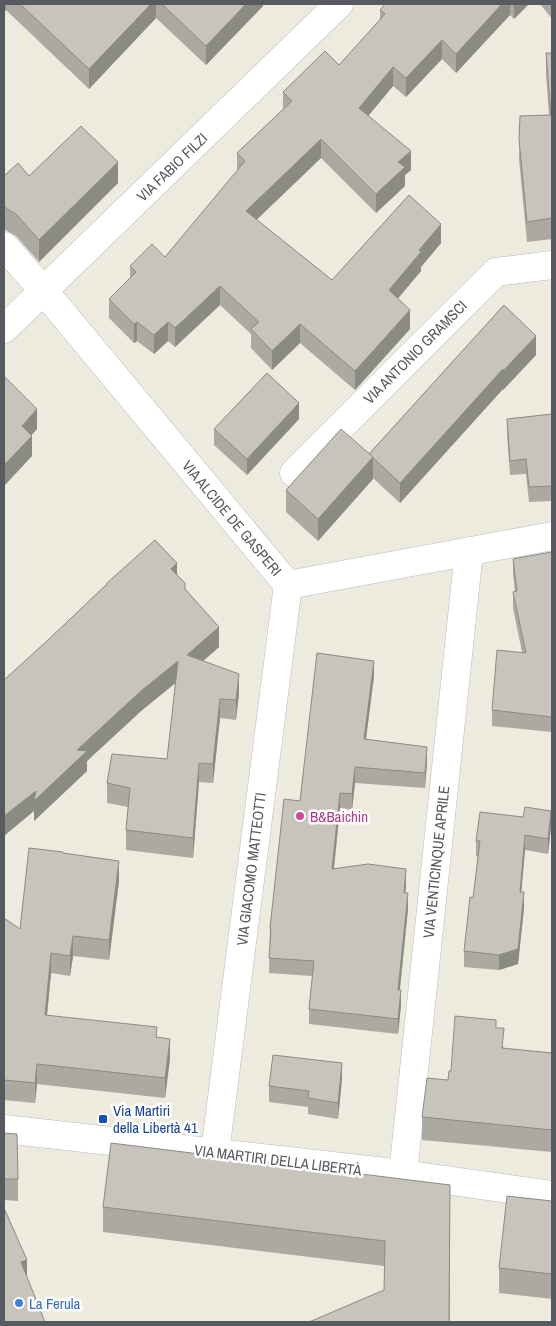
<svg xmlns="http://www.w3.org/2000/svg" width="556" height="1326" viewBox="0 0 556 1326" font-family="'Archivo Narrow',sans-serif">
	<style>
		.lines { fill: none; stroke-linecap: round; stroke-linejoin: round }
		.street-casing { stroke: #b9bbc1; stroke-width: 29 }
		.street { stroke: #fff; stroke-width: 28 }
		.wall { fill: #aba9a1 }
		.shaded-wall { fill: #8b8a83 }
		.building { fill: #c7c5bb; stroke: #8b8a83 }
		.hotel-dot { fill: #d1479c; stroke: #fff; stroke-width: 2 }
		.transit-dot { fill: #1a4fb4; stroke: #fff; stroke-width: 2 }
		.shop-dot { fill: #3f7fe0; stroke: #fff; stroke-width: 2 }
		.labels { text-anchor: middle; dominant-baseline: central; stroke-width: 5; stroke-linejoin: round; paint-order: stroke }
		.street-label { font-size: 15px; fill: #575a61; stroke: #fff }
		.hotel-label { font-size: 15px; fill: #b23c85; stroke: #fff; text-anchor: start }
		.transit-label { font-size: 15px; fill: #164399; stroke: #fff; text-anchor: start }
		.shop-label { font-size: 15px; fill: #366cbe; stroke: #fff; text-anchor: start }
	</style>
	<rect width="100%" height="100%" fill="#ecebde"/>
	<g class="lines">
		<g class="street-casing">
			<g id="street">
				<path d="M4 246 43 290 288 585 552 536"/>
				<path d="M4 329 339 4"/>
				<path d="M294 473 496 272 552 265"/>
				<path d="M4 1129 403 1174 552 1195"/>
				<path d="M215 1152 288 585"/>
				<path d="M403 1174 469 551"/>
			</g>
		</g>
		<use href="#street" class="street"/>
	</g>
	<g class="wall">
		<path d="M4 4H263V6L206 65 156 18 89 89 6 10Z"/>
		<path d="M385 4H529L514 19 510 15 456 73 442 59 406 97 393 86 368 116 411 170 405 175V186L376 213 321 158 256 220 332 280 441 243 421 267V271L398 298 410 329 355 390 300 343 272 370 251 348V334L220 305 175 347 168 341 154 354 137 341 134 343 109 318V299L130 279V266L165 257 237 171V153L283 109V92L339 65 380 20V10Z"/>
		<path d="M540 4H552V19Z"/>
		<path d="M546 53H552V239L527 242 519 160 520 116 549 115 546 74Z"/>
		<path d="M4 176H29L118 183 39 262 16 236 7 231 4 228Z"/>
		<path d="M504 305 536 355 503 390V389L400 503 373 478V479L318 541 286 512V490L369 454Z"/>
		<path d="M552 414V501L529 502 526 474 510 475 507 434V419Z"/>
		<path d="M299 419 247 475 214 445V429Z"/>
		<path d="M552 552V732L492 726V710L522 652 513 608V592H515L513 574V559Z"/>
		<path d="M177 574 219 647 203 661 239 693 236 720 220 718 213 783 199 782 193 858 126 850V830L128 807 107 803V783L167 759 176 682 141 711 87 761V771L34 821V811L47 641 107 584V583Z"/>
		<path d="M374 676 366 739 427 762 425 788 355 783 352 810 340 808 334 869 406 885 405 893 408 909 400 990 401 1005 398 1034 309 1024V1009L312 976 269 973 270 928 300 801Z"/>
		<path d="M523 817 551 827 548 854 525 850 521 892 524 908 518 964 499 970 464 967V951L473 898 478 857 476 856V841Z"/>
		<path d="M63 853 119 881 109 960 73 956 70 976 51 973 47 1015 157 1037 170 1058 165 1098 37 1084 35 1103 4 1100V918L20 929Z"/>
		<path d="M496 1028 504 1049 552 1053V1152L422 1140V1117L448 1080Z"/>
		<path d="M342 1079 338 1119 308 1114V1107L269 1102V1086Z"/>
		<path d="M4 1133 18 1179V1201L4 1200Z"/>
		<path d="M450 1185V1322L384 1290V1266L103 1232V1207Z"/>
		<path d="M552 1201V1299L499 1293V1268Z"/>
	</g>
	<g class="shaded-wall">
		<path d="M4 4H6V10L4 13Z"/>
		<path d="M151 4H156V18L89 89V69Z"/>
		<path d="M246 4H263V6L206 65V46Z"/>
		<path d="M502 4H510V15L456 73V54Z"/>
		<path d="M514 4H529L514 19Z"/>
		<path d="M442 40V59L406 97V78Z"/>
		<path d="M393 67V86L359 127V108Z"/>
		<path d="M321 139V158L246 230V211Z"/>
		<path d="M411 151V170L405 175V186L376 213V194L398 162Z"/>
		<path d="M118 162V183L39 262V240Z"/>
		<path d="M441 224V243L421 267V271L389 309V290L419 250Z"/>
		<path d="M220 286V305L175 347V328Z"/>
		<path d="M410 310V329L355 390V371Z"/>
		<path d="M137 322V341L134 343V324Z"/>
		<path d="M168 322V341L154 354V335Z"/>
		<path d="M300 324V343L272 370V351Z"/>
		<path d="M536 336V355L503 390V371Z"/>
		<path d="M503 369V389L400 503V483Z"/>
		<path d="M299 403V419L247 475V459Z"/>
		<path d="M37 409V429L22 446V426Z"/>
		<path d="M32 436V456L4 486V465Z"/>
		<path d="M373 457V479L318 541V519Z"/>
		<path d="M177 563V583L171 569Z"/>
		<path d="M219 627V647L187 675V655Z"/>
		<path d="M178 661V681L141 711 87 761V771L34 821V811L4 836V816L77 750 141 691Z"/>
		<path d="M374 661V676L364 754V739Z"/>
		<path d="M239 674V693L236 720V700Z"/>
		<path d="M220 699V718L213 783V764Z"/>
		<path d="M427 747V762L425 788V773Z"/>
		<path d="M199 763V782L193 858V838Z"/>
		<path d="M355 767V783L352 810V794Z"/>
		<path d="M340 793V808L332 885V869Z"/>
		<path d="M551 811V827L548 854V839Z"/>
		<path d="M525 835V850L520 907V892Z"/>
		<path d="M119 861V881L109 960V940Z"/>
		<path d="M406 869V885L404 908V893Z"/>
		<path d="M524 892V908L518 964 499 970V955Z"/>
		<path d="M408 893V909L398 1005V990Z"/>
		<path d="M73 936V956L70 976V956Z"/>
		<path d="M51 953V973L45 1035V1015Z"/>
		<path d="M401 990V1005L398 1034V1019Z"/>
		<path d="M170 1039V1058L165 1098V1078Z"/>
		<path d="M342 1063V1079L338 1119V1103Z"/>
		<path d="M37 1064V1084L35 1103V1083Z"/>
		<path d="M27 1260V1281L21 1262Z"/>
	</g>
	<g class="building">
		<path d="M20 4H151L89 69Z"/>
		<path d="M162 4H246L206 46Z"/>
		<path d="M385 4H502L456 54 442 40 406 78 393 67 359 108 411 151 398 162 405 167 376 194 321 139 246 211 332 280 409 195 441 224 419 250 421 252 389 290 410 310 355 371 300 324 272 351 251 329 259 322 220 286 175 328 168 322 154 335 137 322 134 324 109 299 136 272 130 266 152 244 165 257 245 161 237 153 292 101 283 92 325 51 339 65 385 14 380 10Z"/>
		<path d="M546 53H552V218L527 222 519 139 520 116 551 115Z"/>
		<path d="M81 126 118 162 39 240 16 214 7 209 4 206V176L18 163 29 176Z"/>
		<path d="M504 305 536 336 503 371V369L400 483 369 454Z"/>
		<path d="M267 373 299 403 247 459 214 429Z"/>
		<path d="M5 377 37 409 22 426 32 436 4 465V378Z"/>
		<path d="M552 414V486L529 487 526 459 510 461 507 419Z"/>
		<path d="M341 429 373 457 318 519 286 490Z"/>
		<path d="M155 540 177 563 171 569 185 583V589L219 627 187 655 239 674 236 700 220 699 213 764 199 763 193 838 126 830 130 788 107 783 112 754 167 759 178 661 141 691 77 750 87 751 34 801 36 791 4 816V680L47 641 107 584V583Z"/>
		<path d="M552 552V717L492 710 497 650 526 653 513 592 517 591 513 559Z"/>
		<path d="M317 653 374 661 364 739 427 747 425 773 355 767 352 794 340 793 332 869 368 864 406 869 404 893H408L398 990H401L398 1019 309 1009 314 961 269 958 271 929 270 928 284 799 300 801Z"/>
		<path d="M525 807 551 811 548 839 525 835 520 892H524L518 949 499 955 464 951 470 897 473 898 480 841H476L480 812 523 817Z"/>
		<path d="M29 848 63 852V853L119 861 109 940 73 936 70 956 51 953 45 1015 157 1027 156 1037 170 1039 165 1078 37 1064 35 1083 4 1080V918L20 929Z"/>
		<path d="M455 1016 496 1020V1028H504L502 1048 552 1053V1130L422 1117 427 1078 448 1080 449 1071H451Z"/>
		<path d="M273 1055 342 1063 338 1103 308 1098 309 1091 269 1086Z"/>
		<path d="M4 1133 17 1134 18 1179H4Z"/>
		<path d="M111 1143 450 1185 449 1322H309L384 1290 385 1241 103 1207Z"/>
		<path d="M507 1196 552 1201V1274L499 1268Z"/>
		<path d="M4 1208 27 1260 21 1262 45 1322H4Z"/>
	</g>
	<circle class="hotel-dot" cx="300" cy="816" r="5"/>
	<rect class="transit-dot" x="98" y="1114" width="10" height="10" rx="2.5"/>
	<circle class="shop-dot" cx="19" cy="1303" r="5"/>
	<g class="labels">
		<g class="street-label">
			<text transform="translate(172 167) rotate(-44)">VIA FABIO FILZI</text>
			<text transform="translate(415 352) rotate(-45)">VIA ANTONIO GRAMSCI</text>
			<text transform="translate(232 518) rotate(50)">VIA ALCIDE DE GASPERI</text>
			<text transform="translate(436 862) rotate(-84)">VIA VENTICINQUE APRILE</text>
			<text transform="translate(251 869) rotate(-83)">VIA GIACOMO MATTEOTTI</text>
			<text transform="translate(278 1160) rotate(7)">VIA MARTIRI DELLA LIBERTÀ</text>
		</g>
		<g class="hotel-label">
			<text x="310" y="816">B&amp;Baichin</text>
		</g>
		<g class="transit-label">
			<text x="113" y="1110">Via Martiri<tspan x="113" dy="17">della Libertà 41</tspan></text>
		</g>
		<g class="shop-label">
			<text x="29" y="1303">La Ferula</text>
		</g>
	</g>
	<rect width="556" height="1326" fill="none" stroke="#575a61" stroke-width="10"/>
</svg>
